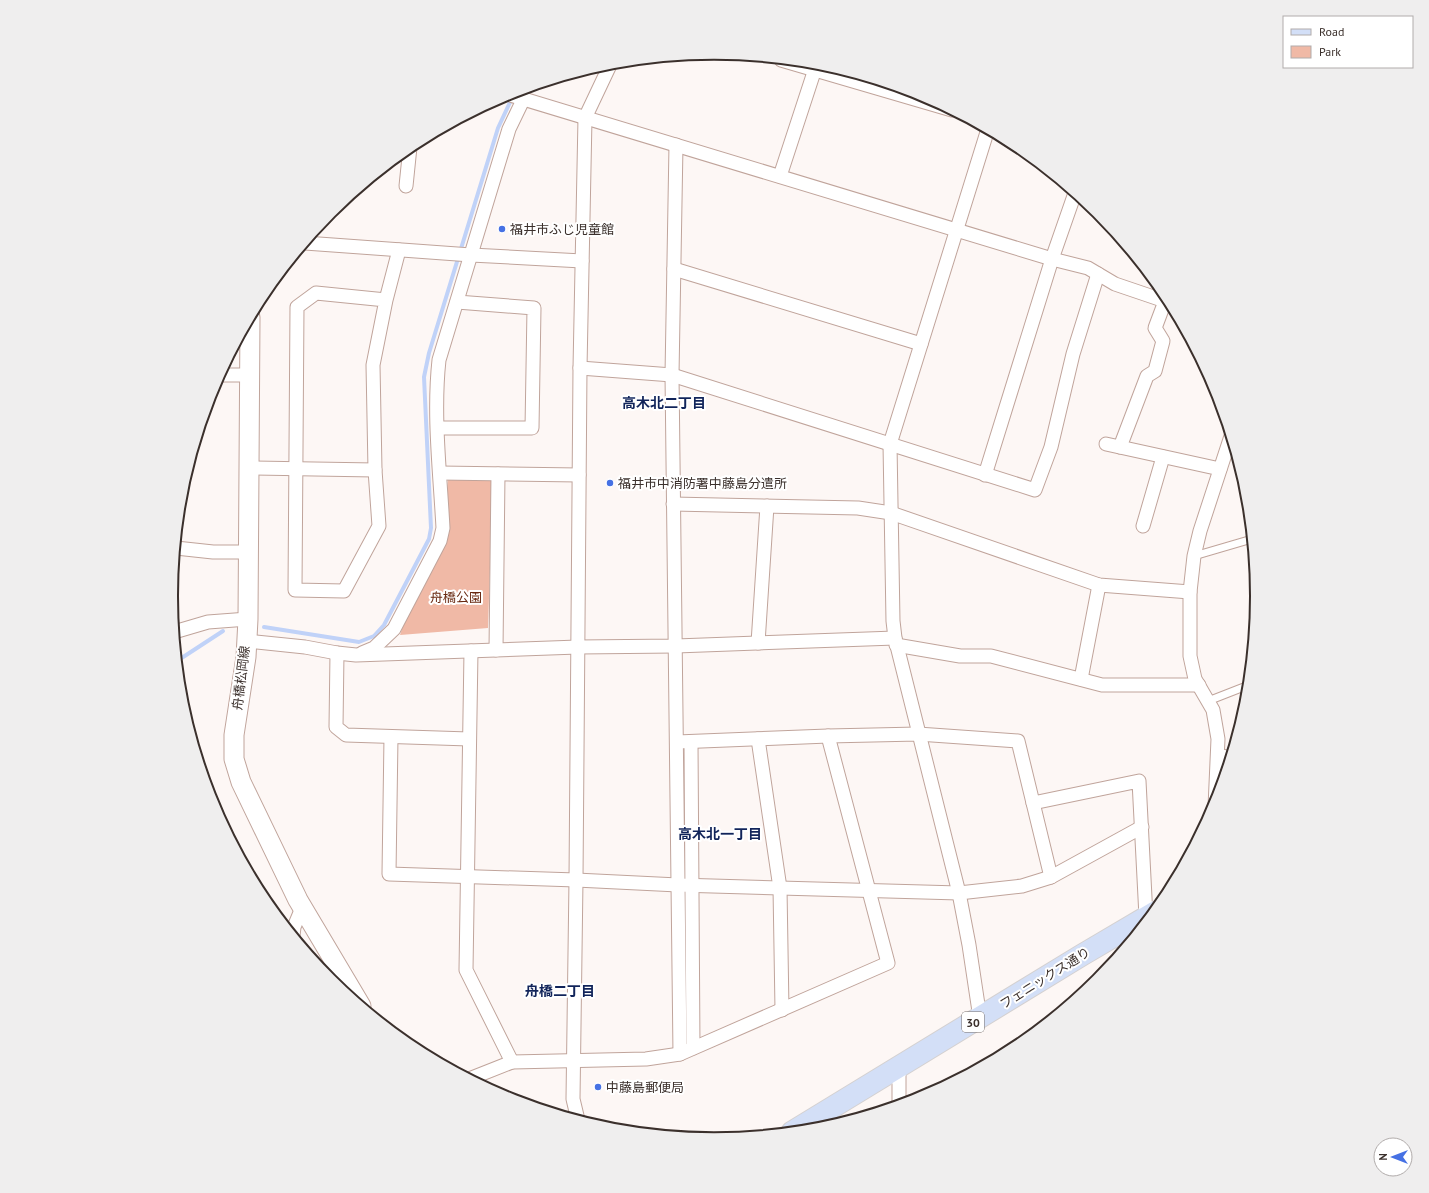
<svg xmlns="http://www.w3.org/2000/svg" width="1429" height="1193" viewBox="0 0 1429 1193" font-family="'PT Sans','Noto Sans JP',sans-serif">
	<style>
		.park { fill: #f0b9a6 }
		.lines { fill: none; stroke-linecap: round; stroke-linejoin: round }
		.stream { stroke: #c0d2f8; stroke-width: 4 }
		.service-casing { stroke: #c0a49b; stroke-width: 9 }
		.minor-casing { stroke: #c0a49b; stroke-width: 15 }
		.secondary-casing { stroke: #c0a49b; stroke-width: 21 }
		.primary-casing { stroke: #d4d1d1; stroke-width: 23 }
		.service { stroke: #fff; stroke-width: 7 }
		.minor { stroke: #fff; stroke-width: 13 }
		.secondary { stroke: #fff; stroke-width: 19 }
		.primary { stroke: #d3dff7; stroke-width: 21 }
		.poi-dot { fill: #4671e4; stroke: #fff; stroke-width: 1.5 }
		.labels { text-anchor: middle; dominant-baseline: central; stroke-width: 4; stroke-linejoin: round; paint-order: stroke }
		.shield { fill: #fff; stroke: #766e6b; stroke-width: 1 }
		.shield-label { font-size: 12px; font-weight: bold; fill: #3b302c }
		.poi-label { font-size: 13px; fill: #3b302c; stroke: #fff; text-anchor: start }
		.park-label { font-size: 13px; fill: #682810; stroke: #fff }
		.street-label { font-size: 13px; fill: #3b302c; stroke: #fff }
		.neighbourhood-label { font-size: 14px; font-weight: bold; fill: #11245a; stroke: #fff }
		.rim { fill: none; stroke: #3b302c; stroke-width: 2 }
	</style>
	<rect width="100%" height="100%" fill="#fdf7f5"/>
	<path class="park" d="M448 479H493L488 628 400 635 407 613 418 596 442 546Z"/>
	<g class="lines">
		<g class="stream">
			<path d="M264 627 359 642 374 636 384 625 429 539 431 528 424 377 429 353 498 128 512 98"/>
			<path d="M177 661 223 631"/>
		</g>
		<g class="service-casing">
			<g id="service">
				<path d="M1194 556 1252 539"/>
				<path d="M1208 701 1249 685"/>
			</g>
		</g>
		<g class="minor-casing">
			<g id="minor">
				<path d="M781 60 952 110"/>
				<path d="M507 94 1052 259 1088 268 1115 284 1171 303"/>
				<path d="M676 145 672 375 680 1054"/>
				<path d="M780 176 815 69"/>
				<path d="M406 186 410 147"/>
				<path d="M305 243 471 255 582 261"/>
				<path d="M674 269 921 344"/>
				<path d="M386 300 316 293 297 307 295 590 344 591 379 526 375 470 373 365 386 300 399 250"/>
				<path d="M580 368 672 375 1035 490 1051 447 1073 354 1098 274"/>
				<path d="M220 375H250"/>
				<path d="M438 428H532L534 308 457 302"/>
				<path d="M1106 444 1220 469"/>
				<path d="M1120 447 1147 376 1155 371 1163 341 1155 328 1167 296"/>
				<path d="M249 468 375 470"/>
				<path d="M440 473 579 475"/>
				<path d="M985 475 1052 259 1075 193"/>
				<path d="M673 504 858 508 891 513 1099 585 1190 592"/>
				<path d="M1143 526 1163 457"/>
				<path d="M176 548 213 552H248"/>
				<path d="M174 632 208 622 248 619"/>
				<path d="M246 641 305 647 337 653 356 655 578 647 676 646 895 638"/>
				<path d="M758 643 767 506"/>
				<path d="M896 645 960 656H991L1102 685H1199"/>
				<path d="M496 650 498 474"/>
				<path d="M471 651 466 970 512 1062 646 1059 680 1054 888 963 828 736"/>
				<path d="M337 653 336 727 346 735 469 739"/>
				<path d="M362 653 374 648 394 629 440 541 443 528C440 472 433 415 439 360L509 129 524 98"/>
				<path d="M1081 679 1099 585"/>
				<path d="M391 737 389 874 576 880 678 885 959 893 1022 886 1051 877 1142 827"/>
				<path d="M758 739 780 888 782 1010"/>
				<path d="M677 742 828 736 918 734 1018 741 1051 877"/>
				<path d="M691 742 693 1048"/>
				<path d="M1218 755 1231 758"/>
				<path d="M1033 803 1139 781 1146 917"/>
				<path d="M1215 807 1218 739 1213 710 1195 679 1190 656V592L1194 556 1200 531 1231 436"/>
				<path d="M293 936 294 927 302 908"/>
				<path d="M980 1018 969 945 959 893 895 638 893 621 890 444 988 129"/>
				<path d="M899 1068V1106"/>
				<path d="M469 1079 512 1062"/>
				<path d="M578 1120 573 1099 576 880 580 368 585 118 611 63"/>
			</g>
		</g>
		<g class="secondary-casing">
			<path id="secondary" d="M250 317 248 619 246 657 234 735V759L241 782 298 900 361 1006"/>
		</g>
		<g class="primary-casing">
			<path id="primary" d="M792 1132 1082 955 1155 912"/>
		</g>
		<use href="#service" class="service"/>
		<use href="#minor" class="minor"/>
		<use href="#secondary" class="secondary"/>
		<use href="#primary" class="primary"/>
	</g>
	<g class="poi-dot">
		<circle cx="502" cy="229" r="4"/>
		<circle cx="610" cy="483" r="4"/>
		<circle cx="598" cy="1087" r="4"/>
	</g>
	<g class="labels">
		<rect class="shield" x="962" y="1012" width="22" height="20" rx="3"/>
		<g class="shield-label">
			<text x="973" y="1022">30</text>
		</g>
		<g class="poi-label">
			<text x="510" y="229">福井市ふじ児童館</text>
			<text x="618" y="483">福井市中消防署中藤島分遣所</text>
			<text x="606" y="1087">中藤島郵便局</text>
		</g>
		<g class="park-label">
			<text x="456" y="597">舟橋公園</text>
		</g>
		<g class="street-label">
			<text transform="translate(241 678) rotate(-83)">舟橋松岡線</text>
			<text transform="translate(1045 978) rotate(-32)">フェニックス通り</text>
		</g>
		<g class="neighbourhood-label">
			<text x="664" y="403">高木北二丁目</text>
			<text x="720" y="834">高木北一丁目</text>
			<text x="560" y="991">舟橋二丁目</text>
		</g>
	</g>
	<path d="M0 0H1429V1193H0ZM178 596a536 536 0 1 1 1072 0a536 536 0 1 1-1072 0Z" fill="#efeeee" fill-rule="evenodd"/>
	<path class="rim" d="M178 596a536 536 0 1 1 1072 0a536 536 0 1 1-1072 0Z"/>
	<rect x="1283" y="16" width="130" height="52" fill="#ffffff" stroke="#b1acab"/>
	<rect x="1291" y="29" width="20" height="6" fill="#d3dff7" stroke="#b1acab"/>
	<text x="1319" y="36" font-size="12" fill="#3b302c">Road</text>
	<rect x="1291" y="46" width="20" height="12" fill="#f0b9a6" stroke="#b1acab"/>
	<text x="1319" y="56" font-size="12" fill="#3b302c">Park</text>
	<g transform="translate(1393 1157) rotate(270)"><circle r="19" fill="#ffffff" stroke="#b1acab"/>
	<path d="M0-3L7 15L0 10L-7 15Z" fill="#4671e4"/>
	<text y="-6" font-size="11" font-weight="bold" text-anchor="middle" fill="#3b302c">N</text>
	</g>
</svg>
